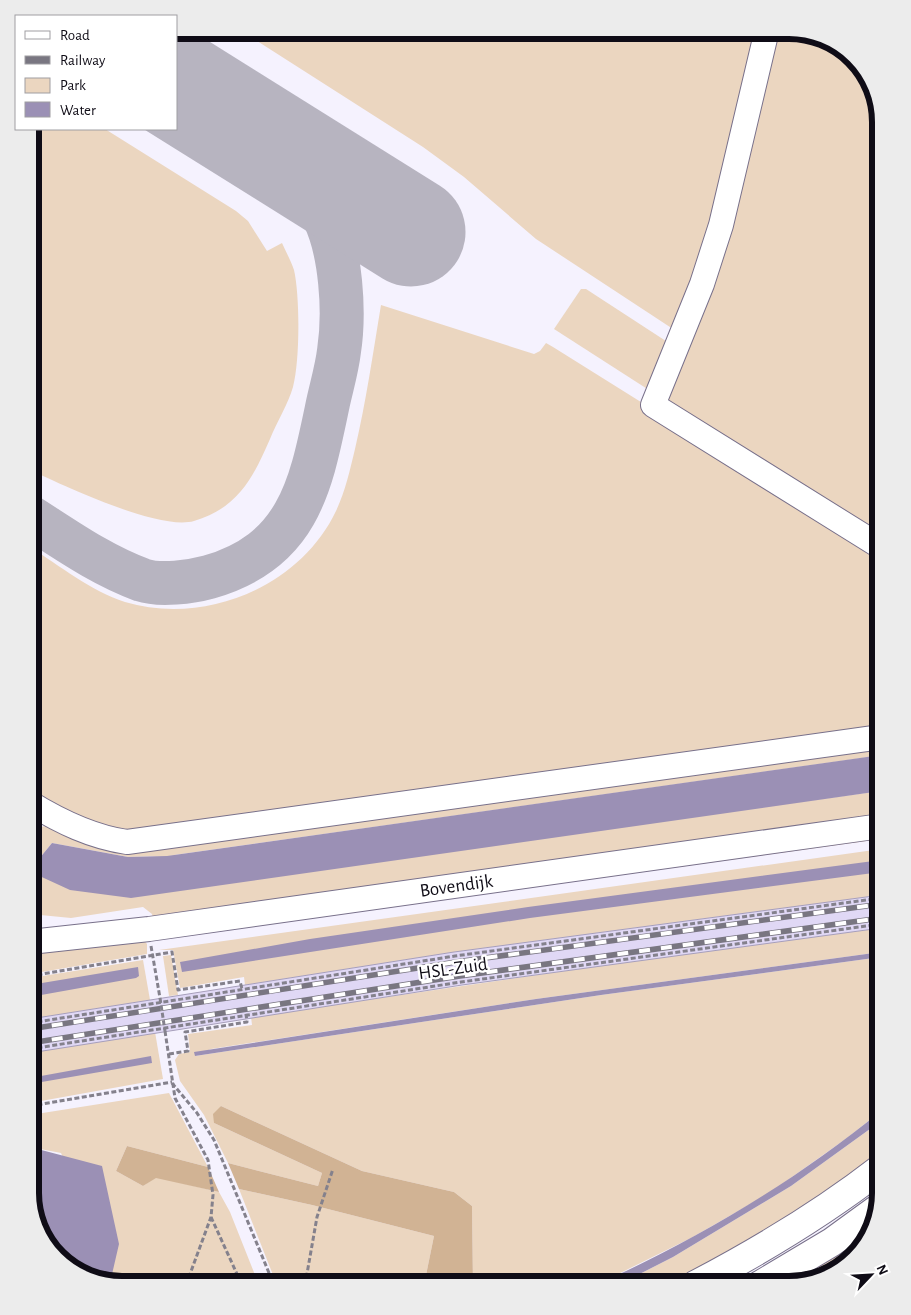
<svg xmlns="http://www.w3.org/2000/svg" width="911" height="1315" viewBox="0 0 911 1315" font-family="'Alegreya Sans',sans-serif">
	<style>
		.green { fill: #ebd6c0 }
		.forest { fill: #d1b394 }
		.water { fill: #9b90b5 }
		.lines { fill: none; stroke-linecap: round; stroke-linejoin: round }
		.taxiway { stroke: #b7b4c0; stroke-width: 44 }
		.runway { stroke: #b7b4c0; stroke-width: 109 }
		.building { fill: #e0d8f5; stroke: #a69eba }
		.minor-casing { stroke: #78708a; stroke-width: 26 }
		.major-casing { stroke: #78708a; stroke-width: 30 }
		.path { stroke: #84818c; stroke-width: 3; stroke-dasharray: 5 2.5; stroke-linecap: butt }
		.minor { stroke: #fff; stroke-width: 24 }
		.major { stroke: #fff; stroke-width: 28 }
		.rail-casing { stroke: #797681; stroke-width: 5.5 }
		.rail { stroke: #fff; stroke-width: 4; stroke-dasharray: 11; stroke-linecap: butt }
		.path-bridge { stroke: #84818c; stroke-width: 3; stroke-dasharray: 5 2.5; stroke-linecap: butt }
		.labels { text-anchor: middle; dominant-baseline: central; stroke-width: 4.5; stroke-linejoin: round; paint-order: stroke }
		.street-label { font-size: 19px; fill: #0f0c16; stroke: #fff }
		.rim { fill: none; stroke: #0f0c16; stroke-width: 6 }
	</style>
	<rect width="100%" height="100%" fill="#f5f2fe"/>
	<g class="green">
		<path d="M240 30H764L712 233 676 331 536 239 464 177 423 147Z"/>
		<path d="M773 30 800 32 867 74 881 122V537L663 399Z"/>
		<path d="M30 129H105L236 211 248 221 267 251 282 243C286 252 291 261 294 270 300 296 300 361 293 387 288 404 277 422 270 439 253 478 238 508 194 521 159 531 65 486 30 470Z"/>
		<path d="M581 289H586L672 345 652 392 554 329Z"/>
		<path d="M381 305 534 354 540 351 546 343 553 347 881 552V732L108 835 30 794V547C60 566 91 591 125 602 204 626 300 587 336 511 345 492 350 470 355 449 366 402 373 353 381 305Z"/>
		<path d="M881 743V755L869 757 167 856 128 857 52 843 34 865 642 823 881 791V817L153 918 152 914 143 907 71 918 30 914V833C48 817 71 831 89 839Z"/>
		<path d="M881 835V839L157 939Z"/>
		<path d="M881 849V895L454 952 245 985 244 977 180 988 173 950H159Z"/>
		<path d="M881 928V952L536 999 211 1049 195 1056 601 995 881 957V1111L847 1138 768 1194 691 1238 596 1285H473L472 1206 454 1192 362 1171 221 1106 214 1123 322 1173 318 1186 228 1163 204 1115 180 1081 175 1060 179 1054 190 1052 188 1034 252 1025 251 1017 647 959Z"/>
		<path d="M143 939 147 944V954L30 974V951Z"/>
		<path d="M171 955 178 995 169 996 163 956Z"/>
		<path d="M143 960 150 1000 30 1019V978Z"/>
		<path d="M155 1032 163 1079 30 1103V1053Z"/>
		<path d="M169 1093 208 1167 127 1146 116 1171 143 1186 156 1177 219 1192 230 1212 259 1285H116L110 1283 112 1271 61 1153 30 1147V1115Z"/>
		<path d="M881 1121V1159L716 1265 677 1285H618L673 1257 791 1186Z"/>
		<path d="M239 1189 312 1205 434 1236 424 1285H277Z"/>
		<path d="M873 1221 869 1239 835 1273 789 1285H776Z"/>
	</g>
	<g class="forest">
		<path d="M221 1106 362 1171 454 1192 472 1206 473 1285H424L434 1236 312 1205 239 1189 228 1163 318 1186 322 1173 214 1123 213 1114Z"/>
		<path d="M127 1146 208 1167 219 1192 156 1178 143 1186 116 1171Z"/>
	</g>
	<g class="water">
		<path d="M881 755V791L131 898 70 890 33 873 34 865 52 843 128 857 167 856Z"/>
		<path d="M881 860V872L530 918 182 972 180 962 310 939 528 907Z"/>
		<path d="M881 952V957L601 995 195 1056 194 1052 536 999Z"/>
		<path d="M138 967 139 976 136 978 30 997V985Z"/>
		<path d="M151 1056 152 1063 30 1084V1078Z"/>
		<path d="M881 1111V1121L791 1186 673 1257 618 1285H596C698 1239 794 1182 881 1111Z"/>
		<path d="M30 1147 102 1166 119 1244 110 1283C98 1279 80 1276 70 1269 30 1238 30 1193 30 1147Z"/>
	</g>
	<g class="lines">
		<path class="taxiway" d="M30 517C66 540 101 565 142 580 160 586 191 582 209 577 300 551 311 484 328 403 332 385 337 368 339 351 345 312 341 252 324 217 306 180 270 152 240 125"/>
		<path class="runway" d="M176 85 411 232"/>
	</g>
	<path class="building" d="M881 895V928L462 985 30 1053V1019L454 952Z"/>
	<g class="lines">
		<g class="minor-casing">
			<g id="minor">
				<path d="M767 30 721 225 702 284 653 405 881 547"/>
				<path d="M30 803C61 822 92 837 127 842L881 737"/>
				<path id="s1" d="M30 942 149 929 881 826"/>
			</g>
		</g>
		<g class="major-casing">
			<g id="major">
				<path d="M695 1285C760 1251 823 1213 881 1168"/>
				<path d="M760 1285 832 1242 876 1210"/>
			</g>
		</g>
		<g class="path">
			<path d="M30 919 39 920"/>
			<path d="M151 946 160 998"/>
			<path d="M30 976 172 952 178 990 240 981 242 989"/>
			<path d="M30 1023 455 956 881 898"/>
			<path d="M165 1031 175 1098 208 1160 213 1195 211 1217 186 1285"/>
			<path d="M30 1049 461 982 881 924"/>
			<path d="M169 1054 188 1051 185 1032 247 1022 246 1014"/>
			<path d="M172 1083 197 1113 214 1140 274 1285"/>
			<path d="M30 1106 172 1082"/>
			<path d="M211 1217 242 1285"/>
			<path d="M305 1285 317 1217 333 1169"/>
		</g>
		<use href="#minor" class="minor"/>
		<use href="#major" class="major"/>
		<g class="rail-casing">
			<g id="rail">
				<path d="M30 1029 456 962 881 904"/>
				<path d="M30 1043 460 976 881 918"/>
			</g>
		</g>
		<use href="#rail" class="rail"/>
		<path class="path-bridge" d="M160 998 165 1031"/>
	</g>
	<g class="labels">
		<g class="street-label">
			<text stroke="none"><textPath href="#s1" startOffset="430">Bovendijk</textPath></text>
			<text transform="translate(453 969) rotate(-8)">HSL-Zuid</text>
		</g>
	</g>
	<path d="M0 0H911V1315H0ZM122 39H789A83 83 0 0 1 872 122V1193A83 83 0 0 1 789 1276H122A83 83 0 0 1 39 1193V122A83 83 0 0 1 122 39Z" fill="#ececec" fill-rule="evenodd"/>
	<path class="rim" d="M122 39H789A83 83 0 0 1 872 122V1193A83 83 0 0 1 789 1276H122A83 83 0 0 1 39 1193V122A83 83 0 0 1 122 39Z"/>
	<rect x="15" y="15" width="162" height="115" fill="#ffffff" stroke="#9f9ea2"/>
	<rect x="25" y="31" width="25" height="8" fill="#ffffff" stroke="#9f9ea2"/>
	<text x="60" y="40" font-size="15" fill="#0f0c16">Road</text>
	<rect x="25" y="56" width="25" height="8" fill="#797681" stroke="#9f9ea2"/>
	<text x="60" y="65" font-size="15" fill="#0f0c16">Railway</text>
	<rect x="25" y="78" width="25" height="15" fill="#ebd6c0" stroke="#9f9ea2"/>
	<text x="60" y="90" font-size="15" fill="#0f0c16">Park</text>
	<rect x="25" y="102" width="25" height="15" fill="#9b90b5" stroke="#9f9ea2"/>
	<text x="60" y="115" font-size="15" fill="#0f0c16">Water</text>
	<g transform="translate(871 1275) rotate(65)" stroke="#ffffff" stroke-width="4" paint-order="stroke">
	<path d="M0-4L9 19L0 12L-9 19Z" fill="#0f0c16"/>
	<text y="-8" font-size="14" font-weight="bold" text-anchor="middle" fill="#0f0c16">N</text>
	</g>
</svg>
